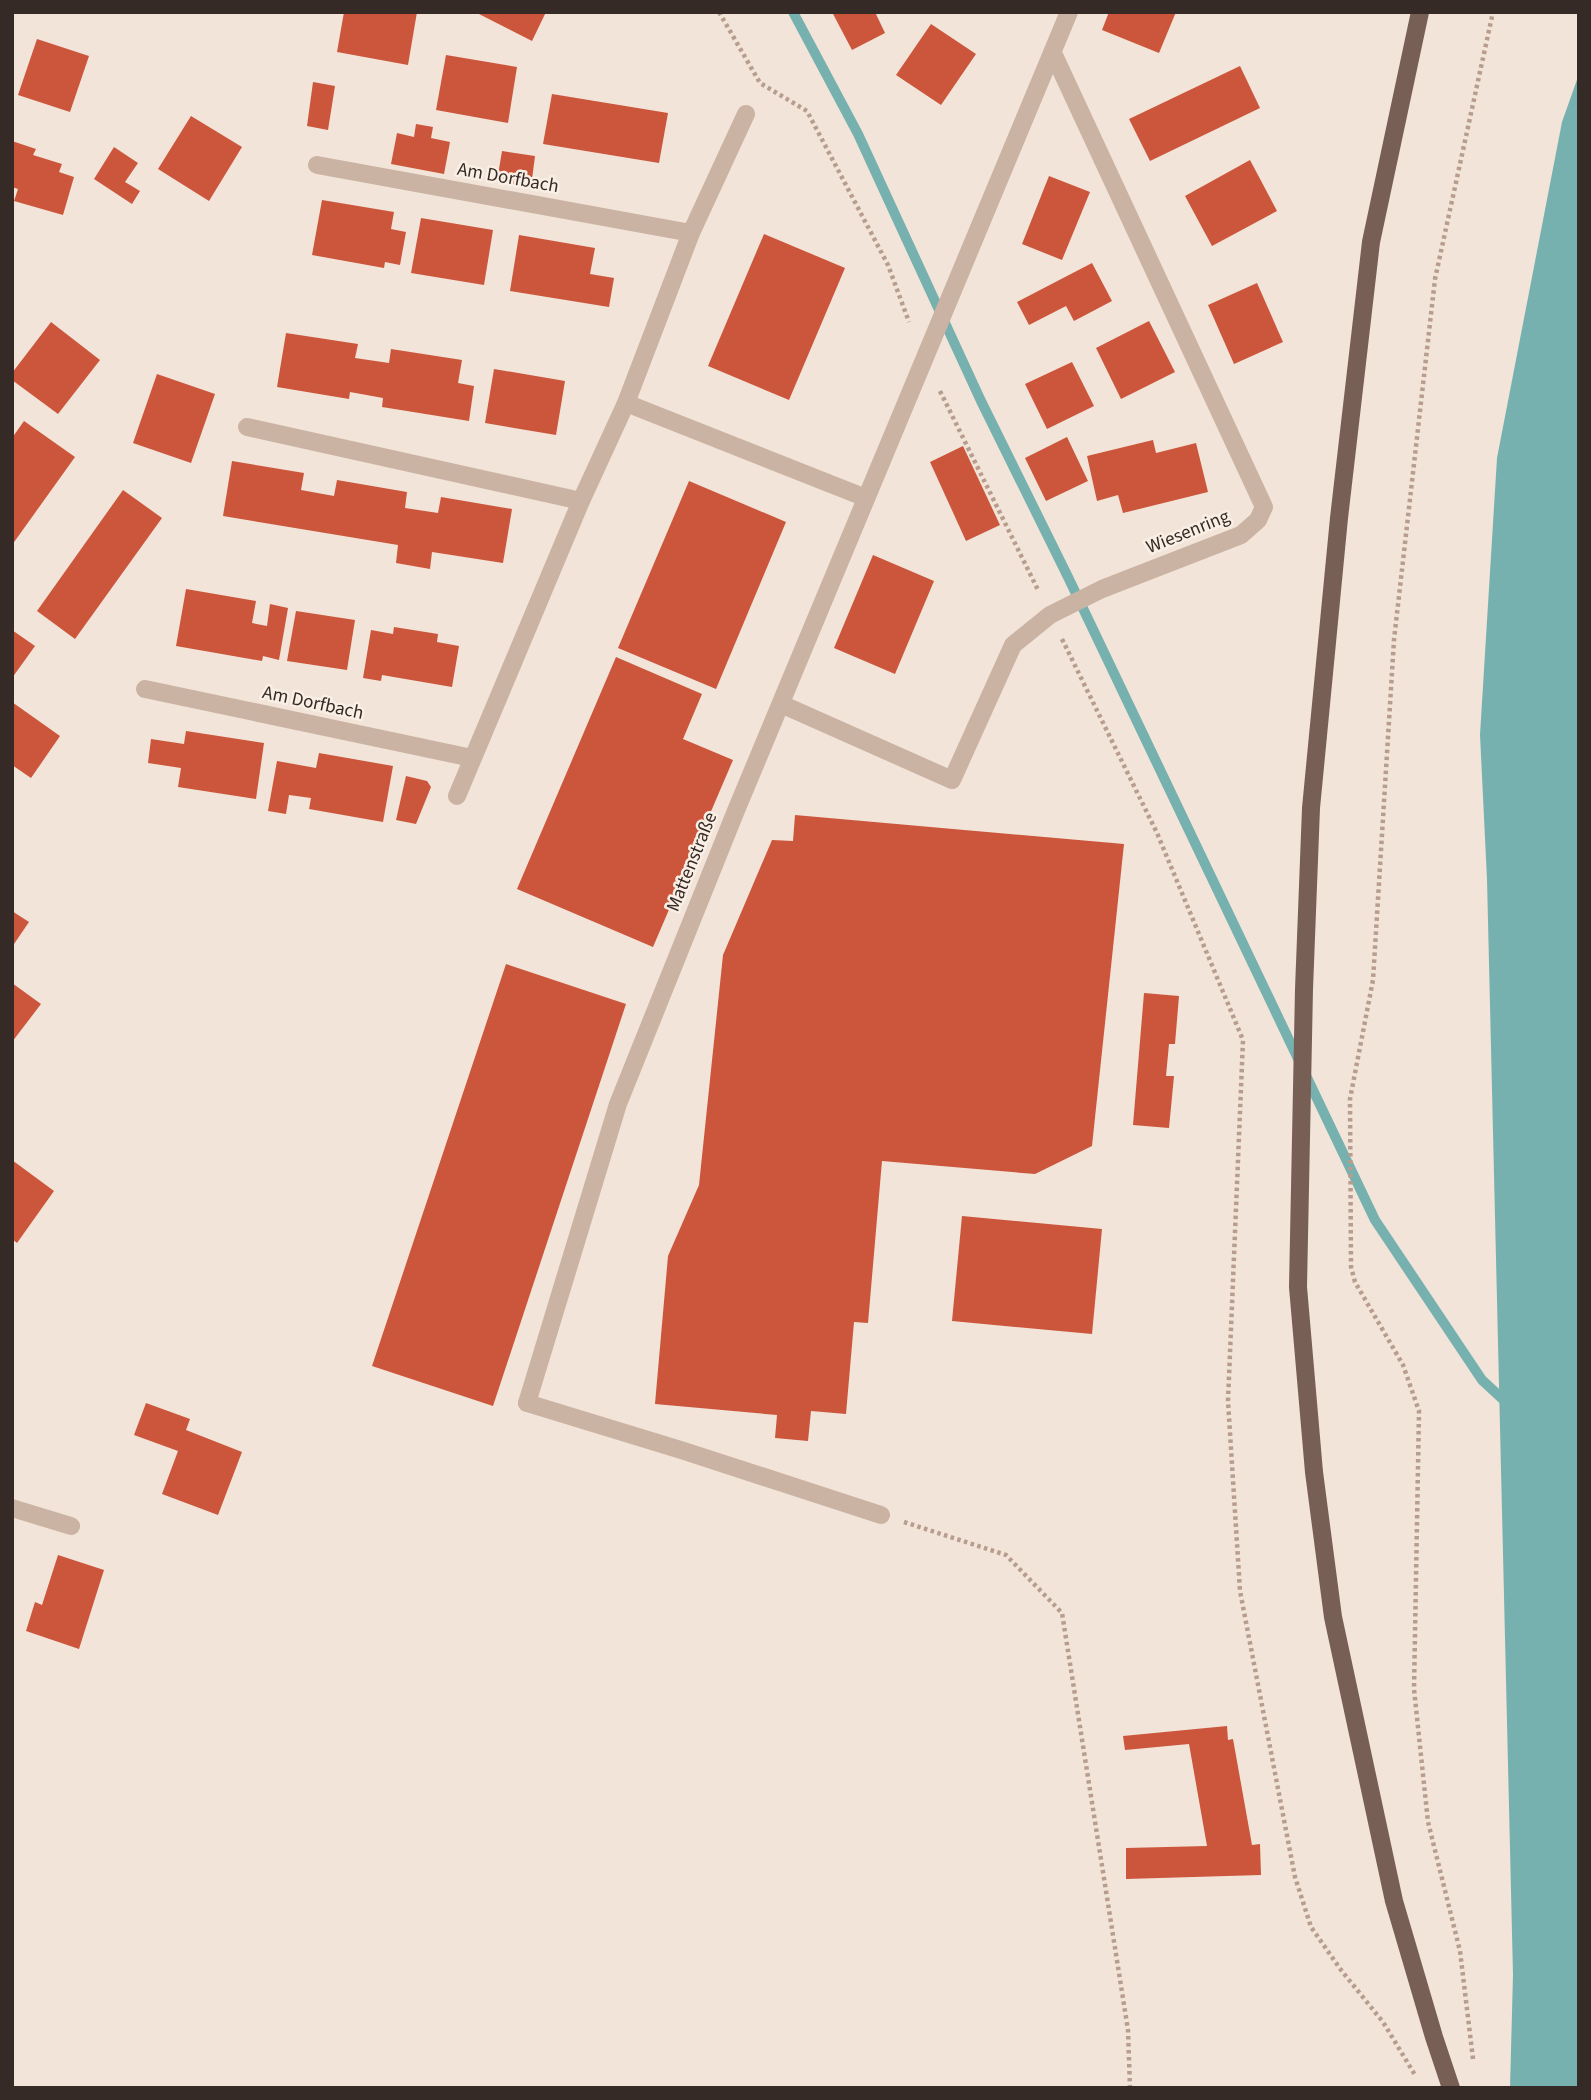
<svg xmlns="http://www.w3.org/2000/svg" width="1591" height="2100" viewBox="0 0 1591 2100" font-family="'Source Sans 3',sans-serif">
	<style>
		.water { fill: #76b1b0 }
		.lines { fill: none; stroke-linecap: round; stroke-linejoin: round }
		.stream { stroke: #76b1b0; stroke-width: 10 }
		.building { fill: #cc563c }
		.path { stroke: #b79d8e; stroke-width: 4.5; stroke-dasharray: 3.5 3.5; stroke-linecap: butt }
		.service { stroke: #cbb3a3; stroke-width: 18 }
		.minor { stroke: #cbb3a3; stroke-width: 18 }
		.primary { stroke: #785f56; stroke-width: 18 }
		.labels { text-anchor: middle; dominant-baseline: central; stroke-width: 5; stroke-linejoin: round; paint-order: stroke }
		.street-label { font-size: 19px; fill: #352a26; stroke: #faefe4 }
	</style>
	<rect width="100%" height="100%" fill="#f2e4d8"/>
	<path class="water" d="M1579 74V2088H1510L1513 1975 1487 879 1480 735 1497 458 1562 122Z"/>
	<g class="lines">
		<path class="stream" d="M793 12 858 134 981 401 1068 577 1375 1220 1482 1380 1508 1404"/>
	</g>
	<g class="building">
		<path d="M344 12H417L408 65 337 52Z"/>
		<path d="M475 12H546L532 41Z"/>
		<path d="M832 12H875L885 33 852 50Z"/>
		<path d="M1109 12H1176L1159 53 1102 30Z"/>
		<path d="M931 24 976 54 941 105 896 75Z"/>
		<path d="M37 39 89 56 70 112 18 95Z"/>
		<path d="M446 55 517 67 508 123 436 110Z"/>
		<path d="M1240 66 1260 108 1150 161 1129 119Z"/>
		<path d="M313 82 335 86 328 130 307 126Z"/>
		<path d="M552 94 668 113 659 163 543 144Z"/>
		<path d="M191 116 242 147 209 201 158 169Z"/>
		<path d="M416 124 433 127 431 138 450 142 444 174 391 164 397 133 414 137Z"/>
		<path d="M12 141 36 149 33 155 62 164 59 172 74 177 63 215 14 201 18 189 12 187Z"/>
		<path d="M114 147 138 163 125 182 140 191 132 204 94 179Z"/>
		<path d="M502 151 535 156 531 187 497 181Z"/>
		<path d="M1250 160 1277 211 1212 246 1185 196Z"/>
		<path d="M1049 176 1090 192 1062 260 1022 244Z"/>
		<path d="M322 200 394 212 391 229 406 232 400 265 385 262 384 268 312 255Z"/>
		<path d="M421 218 493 230 484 285 411 273Z"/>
		<path d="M764 234 845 268 789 400 708 366Z"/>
		<path d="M519 235 595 248 590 274 614 278 609 307 510 291Z"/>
		<path d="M1092 263 1112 301 1074 321 1066 306 1029 325 1017 302Z"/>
		<path d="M1257 283 1283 342 1234 364 1208 305Z"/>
		<path d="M1149 321 1175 372 1121 399 1096 348Z"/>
		<path d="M51 322 100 360 58 414 12 380V373Z"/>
		<path d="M286 333 358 344 355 358 389 363 391 349 462 360 458 383 474 386 469 421 382 407 383 398 350 392 349 399 277 387Z"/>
		<path d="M1072 362 1094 406 1047 429 1025 384Z"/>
		<path d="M494 369 565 381 556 435 485 423Z"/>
		<path d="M157 374 215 394 191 463 133 443Z"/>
		<path d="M24 421 75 457 12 545V438Z"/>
		<path d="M1067 437 1088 481 1046 501 1025 458Z"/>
		<path d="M1153 440 1156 453 1196 443 1208 492 1123 513 1118 495 1097 501 1087 456Z"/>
		<path d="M963 446 1000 525 966 541 930 462Z"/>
		<path d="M232 461 304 473 301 490 334 496 337 480 407 492 405 508 438 513 441 497 512 509 503 563 432 552 430 569 396 563 398 545 223 516Z"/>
		<path d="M689 481 786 522 716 689 618 648Z"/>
		<path d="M123 490 162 518 75 639 37 611Z"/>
		<path d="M873 555 934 581 895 674 834 648Z"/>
		<path d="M186 589 256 601 252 623 267 626 270 604 288 608 279 660 263 656 262 661 176 646Z"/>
		<path d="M296 611 355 620 347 670 287 661Z"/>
		<path d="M394 627 438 634 437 642 459 646 452 687 382 675 381 681 363 678 371 630 393 634Z"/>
		<path d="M12 630 35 646 12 678Z"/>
		<path d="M616 657 702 694 683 739 733 760 653 947 517 889Z"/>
		<path d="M12 702 60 736 31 778 12 765Z"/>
		<path d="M186 731 264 743 256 799 178 787 181 768 148 763 151 739 184 744Z"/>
		<path d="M319 753 393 766 383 822 309 809 311 798 289 795 286 814 268 811 277 761 316 768Z"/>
		<path d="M406 776 427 781 431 787 416 824 396 820Z"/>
		<path d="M795 815 1124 844 1092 1146 1035 1174 882 1161 868 1323 854 1322 846 1414 811 1411 808 1441 775 1438 777 1415 655 1404 668 1256 699 1185 723 955 772 840 793 841Z"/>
		<path d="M12 911 29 922 14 944 12 942Z"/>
		<path d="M506 964 626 1004 493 1406 372 1366Z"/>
		<path d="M12 983 41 1004 12 1042Z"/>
		<path d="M1144 993 1179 996 1175 1044H1169L1166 1076H1174L1169 1128 1133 1125Z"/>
		<path d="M12 1160 54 1191 17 1243 12 1239Z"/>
		<path d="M962 1216 1102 1229 1092 1334 952 1321Z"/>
		<path d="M146 1403 190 1419 186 1430 242 1452 218 1515 162 1494 178 1451 134 1435Z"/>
		<path d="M58 1555 104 1570 79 1649 26 1631 35 1602 42 1605Z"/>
		<path d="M1227 1726 1228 1740 1233 1739 1252 1845 1260 1844 1261 1875 1126 1879V1848L1207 1846 1189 1744 1125 1750 1123 1736Z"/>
	</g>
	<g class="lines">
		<g class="path">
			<path d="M719 12 760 83 807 111 888 265 909 322"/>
			<path d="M940 391 1038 590"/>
			<path d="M1062 639 1157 833 1243 1040 1228 1401 1240 1591 1295 1877 1311 1927 1341 1970 1383 2022 1415 2075"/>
			<path d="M904 1522 1006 1555 1062 1613 1128 2030 1130 2088"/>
			<path d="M1473 2059 1460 1951 1428 1822 1414 1689 1419 1411 1403 1365 1355 1282 1351 1267 1350 1099 1373 980 1394 640 1435 279 1493 12"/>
		</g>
		<path class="service" d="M527 1403 681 1450 881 1515"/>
		<g class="minor">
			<path d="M317 165 691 233"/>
			<path d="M626 403 866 498"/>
			<path d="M247 427 581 501"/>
			<path d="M145 689 472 758"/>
			<path d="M781 704 952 780 1013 645 1050 615 1102 589 1241 535 1258 520 1264 507 1053 53"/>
			<path d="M457 796 581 501 626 403 691 233 746 114"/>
			<path d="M527 1403 618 1104 735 813 1069 12"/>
			<path d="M12 1508 71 1526"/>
		</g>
		<path class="primary" d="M1420 12 1371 242 1339 518 1311 808 1304 989 1298 1287 1314 1472 1333 1617 1394 1901 1434 2037 1451 2088"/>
	</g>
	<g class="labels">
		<g class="street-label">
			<text transform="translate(508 178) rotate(10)">Am Dorfbach</text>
			<text transform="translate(1188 532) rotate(-22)">Wiesenring</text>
			<text transform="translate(313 703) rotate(12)">Am Dorfbach</text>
			<text transform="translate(692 862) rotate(-68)">Mattenstraße</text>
		</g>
	</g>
	<rect width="1591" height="2100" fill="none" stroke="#352a26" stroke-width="28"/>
</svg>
